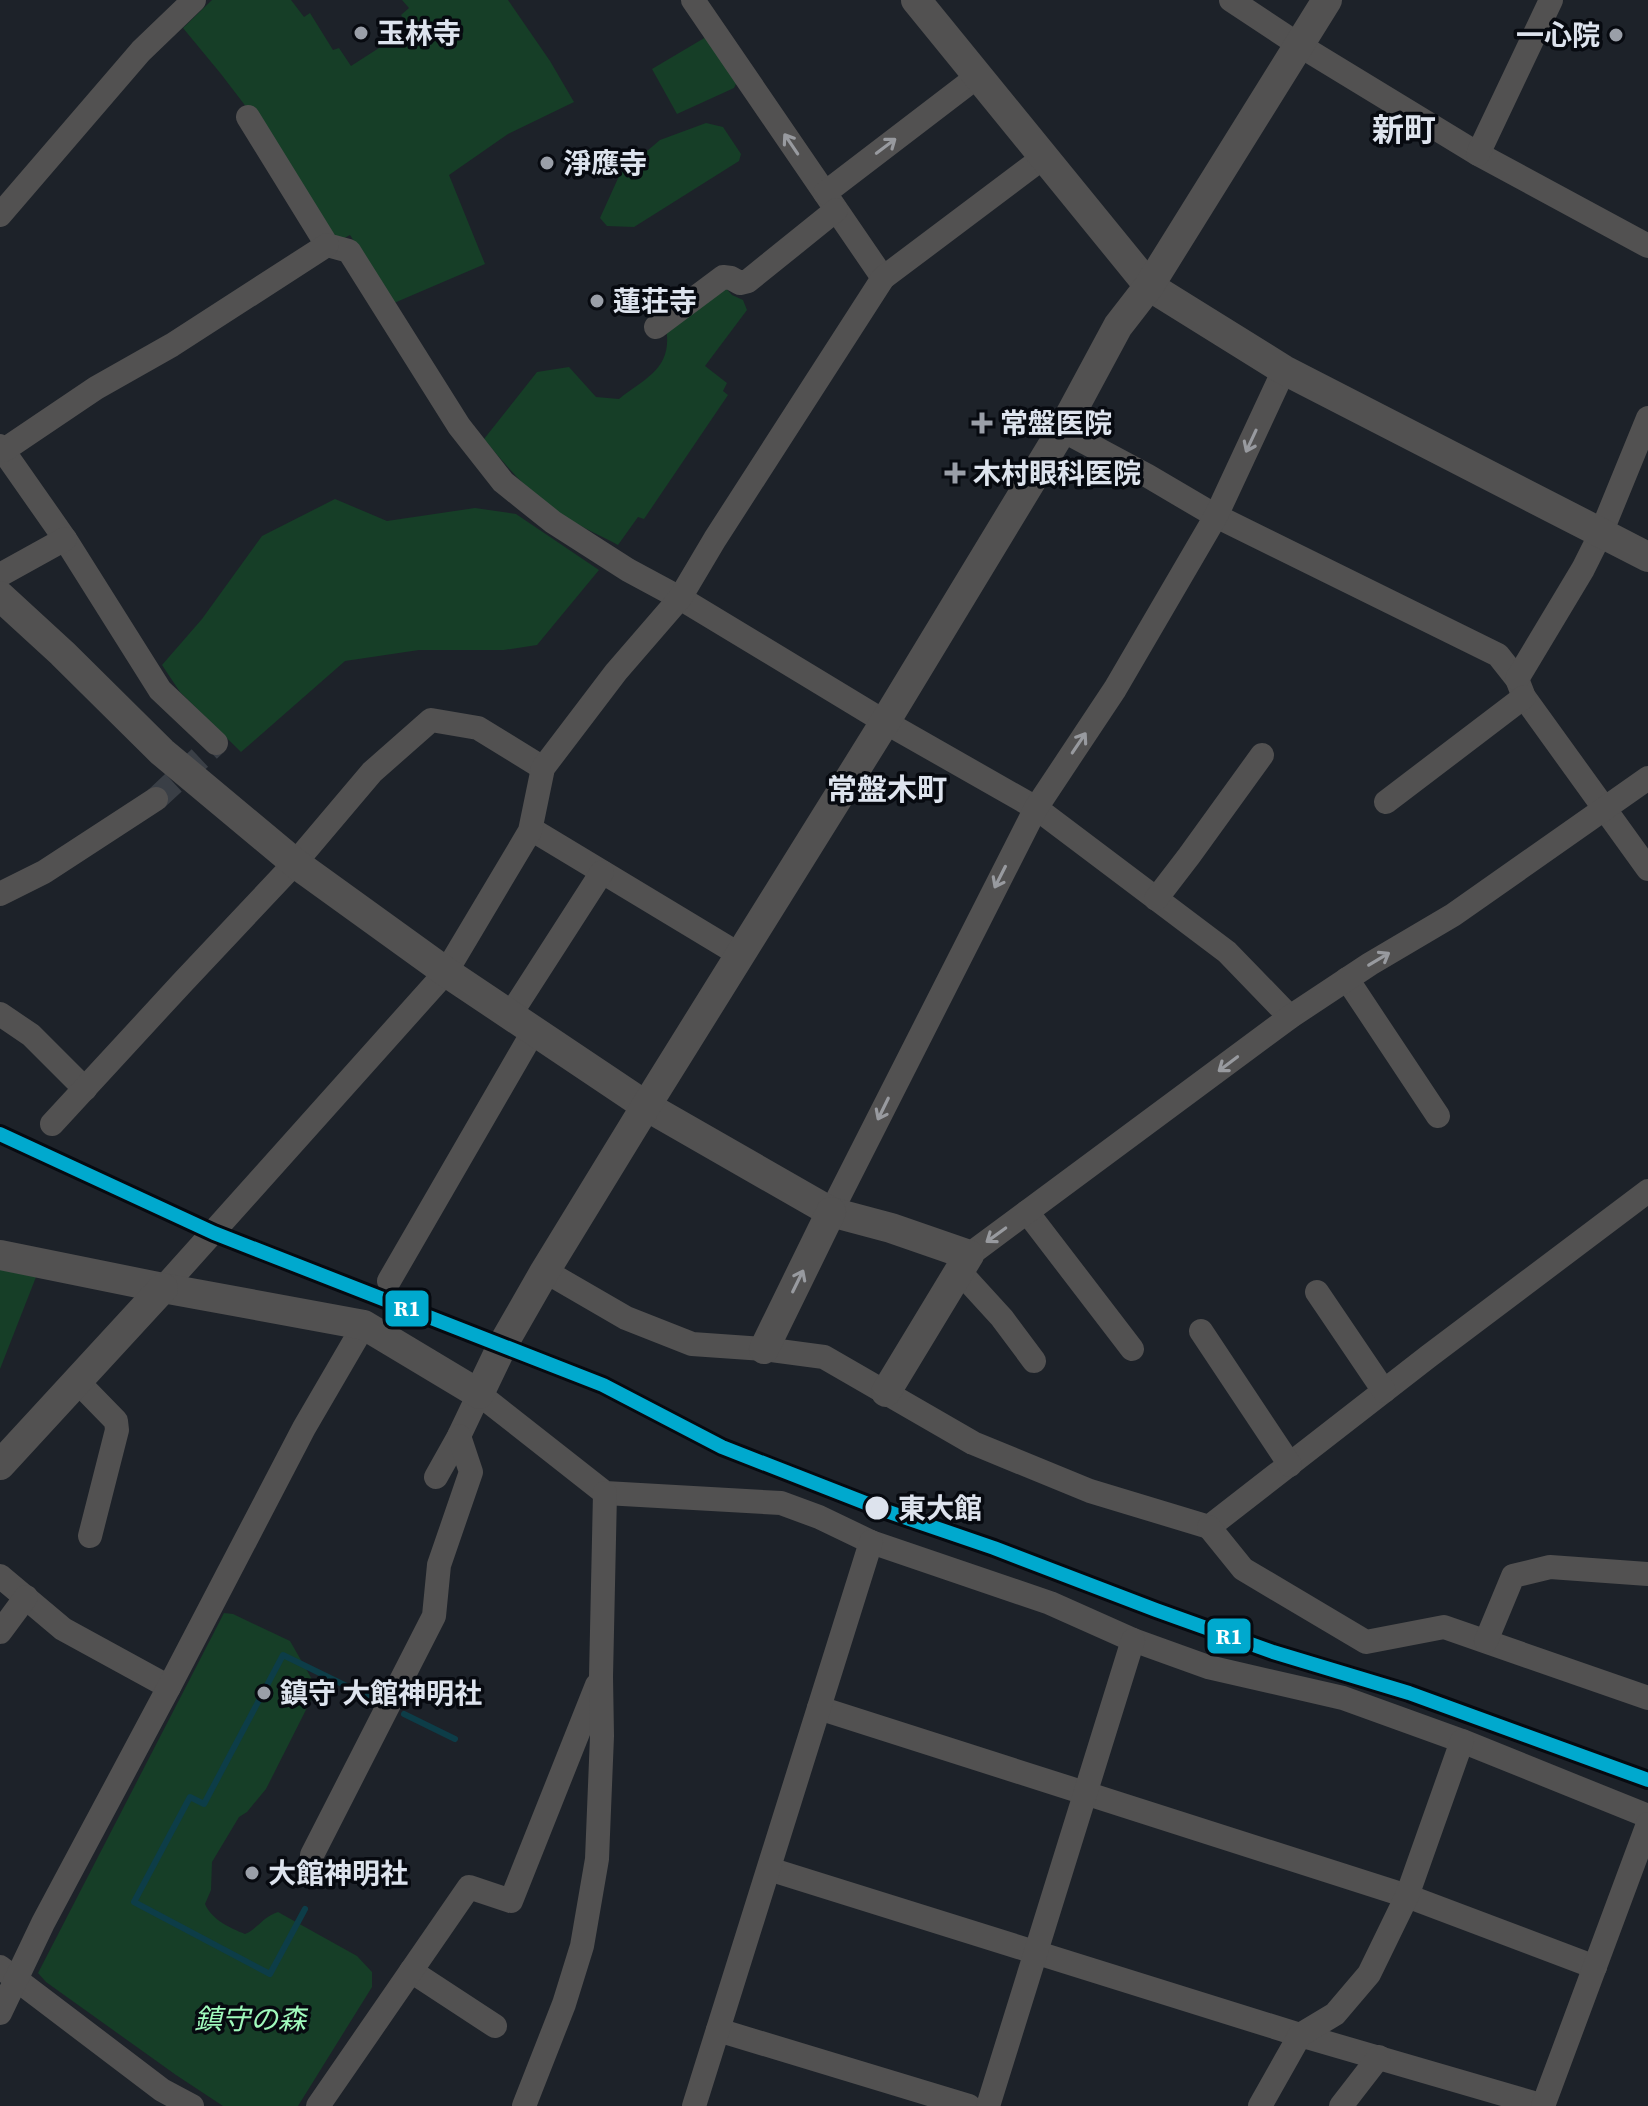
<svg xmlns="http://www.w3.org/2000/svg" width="1648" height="2106" viewBox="0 0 1648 2106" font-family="'Source Serif 4','Noto Sans JP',serif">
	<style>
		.green { fill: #163e27 }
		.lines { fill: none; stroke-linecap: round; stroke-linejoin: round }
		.stream { stroke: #0d3d48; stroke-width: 6 }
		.minor-tunnel { stroke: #3a3f46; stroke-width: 24; stroke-dasharray: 24 12; stroke-linecap: butt }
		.minor { stroke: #525151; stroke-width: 24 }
		.tertiary { stroke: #525151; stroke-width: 30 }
		.rail-1-casing { stroke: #070a10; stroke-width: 20 }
		.rail-1 { stroke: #00a9ce; stroke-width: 14 }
		.oneway { stroke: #989a9f }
		.poi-dot { fill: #9a9fa8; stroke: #070a10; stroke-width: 3 }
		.stop-dot { fill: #dde3ed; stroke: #070a10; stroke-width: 3 }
		.labels { text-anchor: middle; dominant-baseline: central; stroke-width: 7; stroke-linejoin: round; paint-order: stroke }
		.poi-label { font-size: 28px; font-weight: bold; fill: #dde3ed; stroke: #070a10; text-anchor: start }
		.stop-label { font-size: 28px; font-weight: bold; fill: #dde3ed; stroke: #070a10; text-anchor: start }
		.park-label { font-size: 28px; font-style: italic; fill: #a0fabc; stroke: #070a10 }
		.neighbourhood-label { font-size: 30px; font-weight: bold; fill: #dde3ed; stroke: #070a10 }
		.quarter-label { font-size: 32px; font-weight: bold; fill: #dde3ed; stroke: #070a10 }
		.line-badge { stroke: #070a10; stroke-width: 3 }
		.badge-label { font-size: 22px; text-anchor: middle; font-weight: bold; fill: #fff }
	</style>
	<rect width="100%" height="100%" fill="#1d2229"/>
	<g class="green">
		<path d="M212 0H291L304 17 310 13 333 50 339 48 351 66 410 28 401 15 409 8 402 0H508L550 61 574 102 508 134 449 175 485 264 394 303 350 235 335 243 257 121 221 74 183 28Z"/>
		<path d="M706 37 737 82 734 88 677 114 652 69Z"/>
		<path d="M706 123 723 127 741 154 739 161 634 227 607 226 600 218 620 174 660 140Z"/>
		<path d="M723 285 732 295 743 300 747 310 705 366 727 383 723 391 728 395 644 519 638 517 618 545C594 532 567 521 546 504 522 485 503 462 484 439L537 372 569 367 596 397 619 399C647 377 673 368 666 328Z"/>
		<path d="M335 499 387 521 475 508 516 514 599 570 537 645 504 650H419L345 661 241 752 180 692 162 665 202 619 262 536Z"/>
		<path d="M0 1269 36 1277 0 1369Z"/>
		<path d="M224 1613 233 1614 290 1641 317 1688 266 1789 247 1812 239 1817 212 1862 211 1890 205 1904C212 1920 230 1928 245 1934 260 1927 261 1918 278 1912L357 1956 372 1972V1987L298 2106H223L176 2075 46 1982 38 1973Z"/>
	</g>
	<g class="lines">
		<g class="stream">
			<path d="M404 1714 455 1739"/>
			<path d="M305 1909 270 1974 134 1902 190 1797 204 1804 283 1655 373 1699"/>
		</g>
		<path class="minor-tunnel" d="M156 799 216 743"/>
		<g class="minor">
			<path d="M693 0 883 278"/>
			<path d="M1231 0 1299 45 1478 154 1648 246"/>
			<path d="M248 117 327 245 349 251 459 426 503 482 553 522 628 570 680 598 885 722 1036 808 1227 952 1290 1017"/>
			<path d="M1478 154 1551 0"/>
			<path d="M825 193 978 76"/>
			<path d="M0 215 141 51 194 0"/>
			<path d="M656 327 723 277 731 278 740 283 748 281 836 210"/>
			<path d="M1062 430 1148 476 1216 516 1498 655 1517 679 1524 697 1648 869"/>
			<path d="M0 446 65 539 160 690 216 743"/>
			<path d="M4 450 96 388 172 345 327 245"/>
			<path d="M0 575 65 539"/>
			<path d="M1517 679 1583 569 1601 533 1648 418"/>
			<path d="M1386 802 1524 697"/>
			<path d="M531 829 740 955"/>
			<path d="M0 894 44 872 156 799"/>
			<path d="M1156 899 1189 856 1262 755"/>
			<path d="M1347 979 1438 1116"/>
			<path d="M0 1014 31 1035 85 1089"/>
			<path d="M510 1015 602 872"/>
			<path d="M52 1124 182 983 295 863 372 772 431 720 478 728 543 768"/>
			<path d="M831 1212 1036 808 1115 689 1216 516 1284 370"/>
			<path d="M1027 1212 1132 1349"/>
			<path d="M969 1255 1290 1017 1370 964 1453 915 1648 778"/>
			<path d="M545 1271 626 1318 692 1344 764 1349 824 1357 973 1443 1090 1491 1209 1527 1429 1356 1648 1191"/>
			<path d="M959 1271 1002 1318 1034 1361"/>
			<path d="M389 1281 533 1032"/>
			<path d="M163 1288 446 972 530 831 543 768 616 672 680 598 715 539 883 278 1044 157"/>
			<path d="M1317 1292 1384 1391"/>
			<path d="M1201 1331 1290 1465"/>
			<path d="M77 1381 116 1421 117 1430 90 1536"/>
			<path d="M436 1477 459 1436 479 1394 605 1493 781 1503 819 1517 871 1542 1050 1603 1133 1640 1208 1667 1343 1698 1462 1741 1648 1816"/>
			<path d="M1209 1527 1243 1569 1366 1642 1444 1627 1648 1698"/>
			<path d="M0 1576 63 1629 169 1687"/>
			<path d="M0 1632 26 1597"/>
			<path d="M1486 1641 1513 1576 1550 1567 1648 1574"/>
			<path d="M819 1708 1407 1896 1595 1967"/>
			<path d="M312 1855 434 1616 439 1565 471 1472 459 1436"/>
			<path d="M769 1869 1300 2035 1544 2106"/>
			<path d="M0 1967 162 2090 192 2106"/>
			<path d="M411 1971 495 2026"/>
			<path d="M0 2013 43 1923 169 1687 304 1428 364 1325"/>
			<path d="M718 2030 969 2106"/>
			<path d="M318 2106 469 1887 511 1901 597 1685"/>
			<path d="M524 2106 564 2004 582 1946 597 1859 602 1736 601 1677 605 1493"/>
			<path d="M694 2106 871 1542"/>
			<path d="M988 2106 1133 1640"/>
			<path d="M1260 2106 1300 2035 1335 2014 1369 1974 1407 1896 1462 1741"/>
			<path d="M1341 2106 1379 2057"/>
			<path d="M1543 2106 1648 1824"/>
		</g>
		<g class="tertiary">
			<path d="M916 0 1149 286 1284 370 1648 557"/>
			<path d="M0 596 62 653 162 752 295 863 446 972 646 1106 831 1212 891 1228 969 1255 886 1392"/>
			<path d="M0 1255 163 1288 364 1325 479 1394 502 1346 545 1271 646 1106 885 722 1062 430 1118 326 1149 286 1327 0"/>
			<path d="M764 1349 831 1212"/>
			<path d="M0 1465 163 1288"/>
		</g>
		<g class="rail-1-casing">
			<path id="rail-1" d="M0 1134 214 1233 603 1385 722 1447 886 1511 994 1548 1156 1610 1273 1652 1409 1693 1648 1780"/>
		</g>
		<use href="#rail-1" class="rail-1"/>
	</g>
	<defs><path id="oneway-shaft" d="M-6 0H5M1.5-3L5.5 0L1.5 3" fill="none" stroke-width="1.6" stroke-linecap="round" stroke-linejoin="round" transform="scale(2)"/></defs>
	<g class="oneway">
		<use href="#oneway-shaft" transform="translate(791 144) rotate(-124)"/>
		<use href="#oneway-shaft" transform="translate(886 146) rotate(-37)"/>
		<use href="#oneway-shaft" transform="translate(1251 441) rotate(115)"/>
		<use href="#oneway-shaft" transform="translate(1079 743) rotate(-56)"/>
		<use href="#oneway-shaft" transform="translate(1000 877) rotate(117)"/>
		<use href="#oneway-shaft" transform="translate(1379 959) rotate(-31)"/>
		<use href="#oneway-shaft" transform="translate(1228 1064) rotate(143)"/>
		<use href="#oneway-shaft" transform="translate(883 1109) rotate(116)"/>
		<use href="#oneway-shaft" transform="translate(996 1235) rotate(144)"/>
		<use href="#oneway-shaft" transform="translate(798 1281) rotate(-64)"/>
	</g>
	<g class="poi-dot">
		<circle cx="361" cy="33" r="8"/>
		<circle cx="1616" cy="35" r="8"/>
		<circle cx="547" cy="163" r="8"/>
		<circle cx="597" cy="301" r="8"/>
		<path d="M978 411h8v8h8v8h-8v8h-8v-8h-8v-8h8z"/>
		<path d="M951 461h8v8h8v8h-8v8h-8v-8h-8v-8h8z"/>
		<circle cx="264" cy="1693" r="8"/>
		<circle cx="252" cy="1873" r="8"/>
	</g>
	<circle class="stop-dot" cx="877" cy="1508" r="13"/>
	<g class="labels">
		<g class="poi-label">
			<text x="377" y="33">玉林寺</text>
			<text x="1600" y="35" text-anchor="end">一心院</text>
			<text x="563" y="163">淨應寺</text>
			<text x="613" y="301">蓮荘寺</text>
			<text x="1000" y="423">常盤医院</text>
			<text x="973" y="473">木村眼科医院</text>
			<text x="280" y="1693">鎮守 大館神明社</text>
			<text x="268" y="1873">大館神明社</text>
		</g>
		<g class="stop-label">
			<text x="898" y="1508">東大館</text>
		</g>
		<g class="park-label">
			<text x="250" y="2019">鎮守の森</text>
		</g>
		<g class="neighbourhood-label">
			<text x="887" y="789">常盤木町</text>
		</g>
		<g class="quarter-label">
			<text x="1404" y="130">新町</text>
		</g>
	</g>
	<g class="line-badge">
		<rect x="384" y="1289" width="46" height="39" rx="8" fill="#00a9ce"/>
		<rect x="1206" y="1617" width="46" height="38" rx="8" fill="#00a9ce"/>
	</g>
	<g class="badge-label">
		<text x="407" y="1316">R1</text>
		<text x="1229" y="1644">R1</text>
	</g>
</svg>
